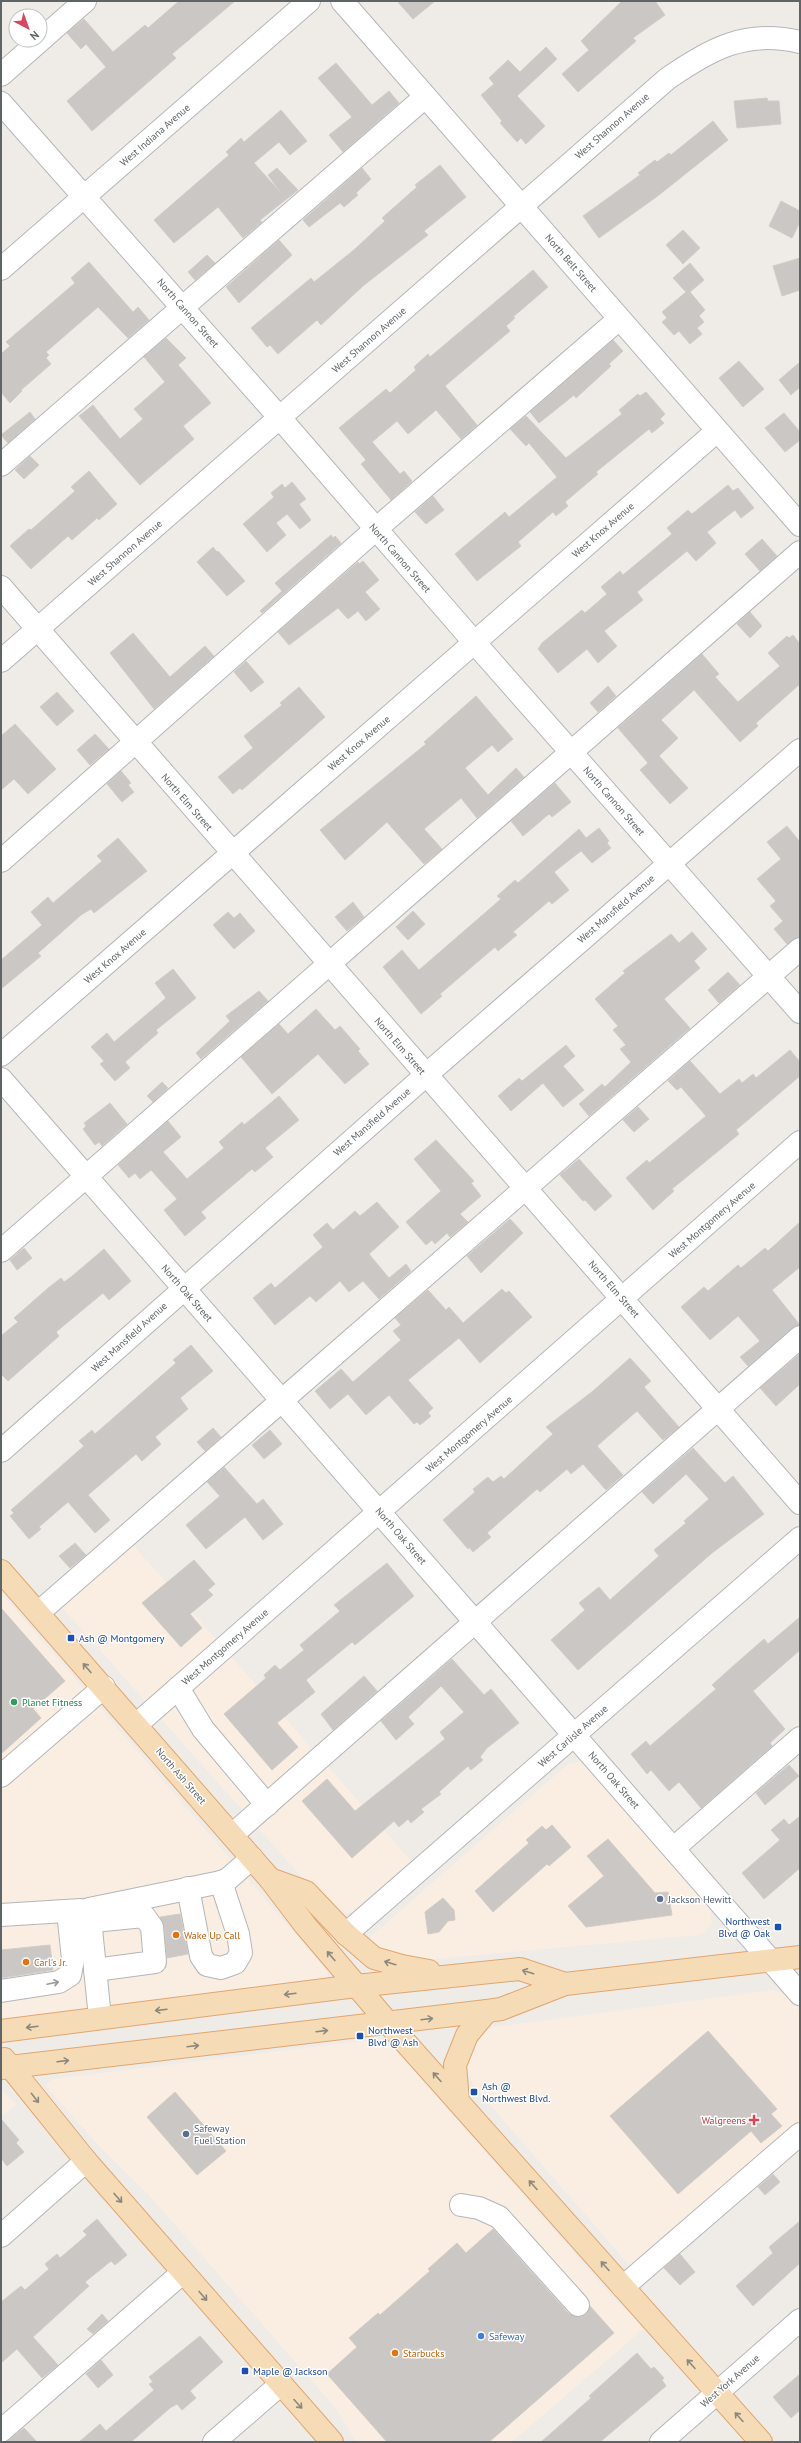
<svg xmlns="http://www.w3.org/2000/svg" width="801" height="2443" viewBox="0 0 801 2443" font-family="'PT Sans',sans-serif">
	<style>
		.commercial { fill: #faeee2 }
		.building { fill: #cbc7c4; stroke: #d3ccc7 }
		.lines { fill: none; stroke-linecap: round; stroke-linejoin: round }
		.minor-casing { stroke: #b3b6b8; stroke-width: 24 }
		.major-casing { stroke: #e1a56f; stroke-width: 24 }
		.minor { stroke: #fff; stroke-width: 22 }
		.major { stroke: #f6dcb6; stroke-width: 22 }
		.oneway { stroke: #8c887e }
		.oneway2 { stroke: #979a9c }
		.transit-dot { fill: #1a4fb4; stroke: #fff; stroke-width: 1.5 }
		.leisure-dot { fill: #2e9e5b; stroke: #fff; stroke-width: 1.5 }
		.service-dot { fill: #5c6f8a; stroke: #fff; stroke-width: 1.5 }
		.food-dot { fill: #e8710a; stroke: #fff; stroke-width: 1.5 }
		.health-dot { fill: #e0444e; stroke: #fff; stroke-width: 1.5 }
		.shop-dot { fill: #3f7fe0; stroke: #fff; stroke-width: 1.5 }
		.labels { text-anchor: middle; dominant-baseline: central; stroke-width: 3; stroke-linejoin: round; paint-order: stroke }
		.street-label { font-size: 10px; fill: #5f6466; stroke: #fff }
		.transit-label { font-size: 10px; fill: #164399; stroke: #fff; text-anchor: start }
		.leisure-label { font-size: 10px; fill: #27864d; stroke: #fff; text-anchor: start }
		.service-label { font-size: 10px; fill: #4e5e75; stroke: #fff; text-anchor: start }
		.food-label { font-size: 10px; fill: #c56008; stroke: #fff; text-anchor: start }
		.health-label { font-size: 10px; fill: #be3a42; stroke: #fff; text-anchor: end }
		.shop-label { font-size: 10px; fill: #366cbe; stroke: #fff; text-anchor: start }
	</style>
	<rect width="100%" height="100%" fill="#efece8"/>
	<g class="commercial">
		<path d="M131 1543 411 1861 351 1912 342 1915 333 1912 60 1605Z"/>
		<path d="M1 1593 326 1970 328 1975 325 1980 1 2019Z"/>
		<path d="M581 1762 587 1766 709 1904 712 1923 706 1931 699 1935 411 1961 376 1952 369 1941 373 1935 568 1764Z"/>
		<path d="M774 1990 786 1995 800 2011V2121L630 2266 474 2086 469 2076 467 2063 471 2050 478 2037 485 2030 494 2027Z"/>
		<path d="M370 2040H380L393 2047 616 2301 645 2327 512 2442H356L336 2408 148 2194 99 2146 47 2087 48 2082 54 2079Z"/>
		<path d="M1 2089 16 2105 1 2117Z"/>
	</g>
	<g class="building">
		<path d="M179 1H235L172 54 176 58 92 131 67 101 106 67 86 44 81 49 67 33 84 19 113 52 145 25 148 28Z"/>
		<path d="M397 1H435L413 19Z"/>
		<path d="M622 1H655L665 15 633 38 636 41 578 92 562 74 589 50 581 41Z"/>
		<path d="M546 47 557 59 517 96 545 126 526 144 521 138 517 142 500 123 502 121 481 95 494 84 489 78 508 60 520 72Z"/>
		<path d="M336 63 372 105 389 91 399 103 343 152 329 135 352 117 318 78Z"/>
		<path d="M767 98 768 101H779L781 124 737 128 734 101Z"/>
		<path d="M281 110 307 141 290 155 279 142 254 163 281 193 268 175 277 168 298 190 260 220 262 222 243 238 218 207 174 243 154 220 229 155 226 152 241 138 244 142Z"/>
		<path d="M713 121 728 140 659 195 599 238 583 216 640 175 638 173 655 160 657 162 669 153 671 155Z"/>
		<path d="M440 165 466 197 424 231 428 235 363 286 321 325 317 320 278 354 270 345 267 347 251 328 311 278 314 282 355 249 385 221 382 218 417 187 415 185Z"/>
		<path d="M362 168 371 179 356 193 358 195 344 207 340 203 309 227 303 220Z"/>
		<path d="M781 201 800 211V222L792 238 769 226Z"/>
		<path d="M683 230 700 248 683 264 666 245Z"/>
		<path d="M279 240 292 255 239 303 226 287Z"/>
		<path d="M207 255 215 263 195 280 188 272Z"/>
		<path d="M800 258V290L782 296 773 266Z"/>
		<path d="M89 262 133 312 138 307 149 320 128 338 98 307 46 352 49 355 46 358 51 364 21 390 22 391 10 403 1 392V354L10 346 6 342 75 283 71 278Z"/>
		<path d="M690 263 704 280 690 292 705 310 699 316 704 322 697 328 702 334 690 344 679 331 674 335 662 322 667 318 662 312 686 292 673 278Z"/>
		<path d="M533 270 548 287 513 317 515 318 506 326 510 331 445 386 477 425 461 439 436 410 408 434 397 421 372 442 400 474 404 471 412 481 391 500 361 464 366 460 339 428 386 389 390 393 416 370 414 367 428 354 430 357Z"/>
		<path d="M166 338 186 358 178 365 211 403 183 426 194 439 140 485 79 416 93 405 120 439 143 419 134 409 165 382 144 357Z"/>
		<path d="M613 340 623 351 609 364 611 366 576 398 574 395 539 423 530 412Z"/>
		<path d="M739 361 764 389 743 407 719 378Z"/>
		<path d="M800 362V387L791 395 779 380Z"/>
		<path d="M646 392 665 414 660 419 664 423 652 433 649 429 596 472 598 474 565 502 568 506 556 516 553 512 518 542 521 546 477 581 455 554 505 512 509 517 557 477 529 443 526 446 510 429 526 416 566 458 622 414 619 410 638 394 640 396Z"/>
		<path d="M30 412 35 419 8 443 1 435Z"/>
		<path d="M784 413 800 432V440L785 452 765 428Z"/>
		<path d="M30 456 39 465 24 479 15 470Z"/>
		<path d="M89 471 117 504 99 520 97 518 72 540 68 536 31 569 10 546 12 544 29 529 31 530 75 491 71 487Z"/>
		<path d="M292 482 306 499 299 504 311 520 300 529 287 514 276 523 286 535 267 552 243 524 274 497 271 493 282 484 285 488Z"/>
		<path d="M728 485 733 491 738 488 754 508 741 518 735 510 707 532 716 543 696 561 687 551 637 592 643 600 604 631 617 646 598 663 587 649 558 673 538 649 542 643 582 610 585 613 607 594 601 587 620 571 623 575 672 534 667 528 688 510 692 514Z"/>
		<path d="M433 496 444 510 426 524 415 512Z"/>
		<path d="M331 535 333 538 335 536 341 543 262 613 260 611 282 591 275 583Z"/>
		<path d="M762 539 777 556 760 571 745 554Z"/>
		<path d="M213 547 217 552 218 551 245 581 227 596 197 562Z"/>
		<path d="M363 561 379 580 365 592 380 609 366 621 358 611 348 619 338 608 289 645 278 632 358 562 359 564Z"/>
		<path d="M750 612 762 626 750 638 737 624Z"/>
		<path d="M133 633 170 677 205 646 214 656 154 709 110 653Z"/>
		<path d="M793 635 800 644V684L756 723 758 726 740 742 694 690 661 720 678 738 659 756 688 788 670 804 640 770 648 763 618 728 702 654 719 674 715 677 738 702 780 666 768 653 787 636 789 638Z"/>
		<path d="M246 661 264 682 251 692 234 672Z"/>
		<path d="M608 686 616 696 598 712 590 703Z"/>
		<path d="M299 687 325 717 242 790 240 788 233 794 218 777 253 748 244 736 282 705 280 703Z"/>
		<path d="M57 692 74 711 57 726 40 707Z"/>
		<path d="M476 696 513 739 498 752 492 745 465 768 488 795 516 768 524 777 477 818 461 798 424 829 442 849 424 864 387 822 345 860 320 830 426 744 424 742Z"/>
		<path d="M15 724 56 769 28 794 14 779 1 790V736Z"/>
		<path d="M95 734 109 749 90 765 77 750Z"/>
		<path d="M121 771 131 783 128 785 134 792 122 802 107 784Z"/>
		<path d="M555 783 571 802 552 817 549 814 523 836 511 821Z"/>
		<path d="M787 826 800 842V937L787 944 774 929 783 921 770 906 776 901 757 879 781 859 767 842Z"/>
		<path d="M599 828 609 841 607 843 611 848 592 863 581 851 554 872 569 890 552 904 549 901 513 932 517 935 498 951 495 947 440 994 442 996 421 1014 383 967 402 950 419 970 501 899 497 896 515 880 518 883 579 829 586 838Z"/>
		<path d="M118 838 147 871 94 913 91 909 81 915 38 953 41 956 1 989V960L42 925 31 912 48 897 53 903 102 861 97 856Z"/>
		<path d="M353 902 364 917 347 931 335 917Z"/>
		<path d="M413 911 425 924 408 940 396 927Z"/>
		<path d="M228 912 234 918 240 913 255 931 234 949 213 925Z"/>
		<path d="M692 932 707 949 694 961 700 968 664 999 690 1028 589 1116 579 1104 602 1084 605 1087 631 1062 620 1049 626 1045 613 1030 618 1026 595 999 625 973 623 971 671 934 679 943Z"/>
		<path d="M173 969 196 998 156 1030 158 1033 125 1062 130 1068 115 1081 100 1064 104 1061 91 1047 107 1033 114 1042 166 998 155 983Z"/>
		<path d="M728 972 740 985 719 1003 708 990Z"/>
		<path d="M259 991 268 1001 201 1059 196 1053 230 1021 226 1016Z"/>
		<path d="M316 1009 335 1030 340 1026 360 1049 358 1051 369 1064 345 1084 318 1054 272 1094 241 1057 279 1024 288 1034Z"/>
		<path d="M566 1045 575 1056 563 1066 584 1090 563 1107 543 1083 511 1111 498 1096 519 1078 522 1081Z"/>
		<path d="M790 1050 800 1062V1076L736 1130 739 1134 672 1189 674 1191 653 1210 626 1178 647 1160 649 1163 706 1116 681 1087 677 1090 668 1081 690 1061 720 1094 739 1079 742 1083 753 1074 756 1078Z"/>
		<path d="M162 1082 168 1088 153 1102 147 1096Z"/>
		<path d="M279 1096 299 1120 265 1148 273 1157 255 1172 252 1169 201 1212 206 1218 185 1236 164 1210 177 1199 151 1170 140 1179 135 1173 129 1178 118 1165 168 1121 181 1137 163 1152 187 1179 224 1148 219 1142 242 1122 244 1125Z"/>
		<path d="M110 1103 127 1124 102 1146 99 1142 95 1145 83 1129 86 1126 84 1123Z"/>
		<path d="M638 1107 649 1119 634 1132 623 1120Z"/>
		<path d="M436 1140 474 1181 471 1183 481 1196 460 1214 468 1222 450 1237 447 1233 435 1244 432 1240 426 1245 406 1222 441 1191 414 1159Z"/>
		<path d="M579 1159 612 1196 595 1211 585 1200 583 1201 560 1175Z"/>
		<path d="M377 1202 399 1227 369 1254 389 1278 406 1264 411 1271 379 1299 363 1281 349 1292 340 1281 316 1302 310 1296 275 1325 253 1298 271 1283 275 1288 323 1247 313 1235 327 1223 333 1230 355 1211 360 1216Z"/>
		<path d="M510 1219 523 1233 481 1273 467 1256Z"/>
		<path d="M800 1222V1267L772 1290 800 1325 792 1328 748 1366 740 1357 760 1341 738 1316 710 1340 681 1307 704 1287 708 1291 738 1265 741 1268 765 1248 768 1251Z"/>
		<path d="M24 1248 32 1258 17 1270 10 1260Z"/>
		<path d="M104 1249 131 1281 109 1300 103 1293 56 1332 59 1336 8 1381 1 1374V1336L18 1322 14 1318 47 1289 61 1278 64 1282 71 1277Z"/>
		<path d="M502 1289 506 1293 509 1291 532 1317 480 1363 459 1338 408 1380 433 1408 428 1413 431 1416 420 1425 417 1422 414 1424 389 1395 366 1415 348 1394 330 1409 315 1391 341 1369 353 1382 401 1340 393 1331 401 1325 395 1318 428 1290 446 1310 449 1307 463 1323Z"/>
		<path d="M191 1345 213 1371 180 1398 188 1409 155 1437 161 1444 142 1461 136 1454 88 1495 110 1520 95 1533 68 1502 39 1527 41 1529 29 1539 10 1516 14 1513 11 1510 84 1446 79 1441 92 1430 95 1434 176 1363 173 1360Z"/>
		<path d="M800 1354V1384L776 1406 760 1388Z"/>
		<path d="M630 1358 651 1381 644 1387 679 1427 663 1440 637 1411 597 1446 623 1475 606 1490 583 1464 571 1474 567 1469 540 1492 537 1489 487 1533 491 1537 473 1552 469 1547 468 1549 443 1520 475 1492 473 1489 488 1477 493 1482 501 1476 504 1479 553 1434 546 1427 593 1391Z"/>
		<path d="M213 1428 221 1437 205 1451 197 1442Z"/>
		<path d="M270 1430 282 1444 264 1459 252 1445Z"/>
		<path d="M693 1448 725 1483 733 1476 764 1514 712 1553 578 1670 551 1640 585 1610 579 1603 599 1587 610 1600 659 1556 654 1550 686 1523 684 1521 709 1499 686 1474 653 1504 642 1492Z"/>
		<path d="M224 1467 257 1504 263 1499 283 1524 263 1540 245 1517 206 1549 186 1525 220 1496 207 1482Z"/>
		<path d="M75 1543 86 1555 70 1568 59 1556Z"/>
		<path d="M194 1560 215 1584 208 1590 213 1595 190 1614 202 1628 181 1647 142 1603Z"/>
		<path d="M387 1563 414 1596 355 1645 352 1642 306 1680 315 1692 277 1723 298 1747 272 1770 224 1714 266 1678 264 1675 275 1665 280 1670 304 1650 300 1645 340 1611 334 1605Z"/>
		<path d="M1 1608 65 1681 33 1709 41 1718 1 1754Z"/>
		<path d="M800 1617V1650L753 1691 785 1729 770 1743 772 1746 701 1808 679 1782 669 1791 651 1770 647 1774 631 1754 646 1741 650 1746 716 1689 712 1685 732 1667 764 1639 768 1644Z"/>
		<path d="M452 1659 484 1695 491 1689 519 1723 487 1748 480 1757 483 1760 471 1770 468 1766 439 1792 441 1794 421 1809 424 1812 411 1823 408 1819 399 1827 394 1821 352 1858 302 1801 327 1779 355 1811 445 1739 440 1732 464 1712 441 1686 408 1717 414 1724 396 1740 381 1721Z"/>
		<path d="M364 1676 377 1691 333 1730 321 1714Z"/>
		<path d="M789 1765 799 1776 765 1805 756 1793Z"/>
		<path d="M800 1816V1868L764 1899 742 1873 780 1840 771 1830 784 1819 789 1825Z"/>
		<path d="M552 1825 571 1847 549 1866 547 1864 493 1912 475 1891 529 1843 526 1840 542 1826 546 1830Z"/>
		<path d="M608 1839 655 1893 668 1892 672 1915 586 1927 568 1906 604 1876 587 1856Z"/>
		<path d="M443 1898 454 1910 455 1920 448 1921 439 1932 428 1934 425 1912Z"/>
		<path d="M180 1914 188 1954 167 1958 164 1926 160 1917Z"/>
		<path d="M50 1945 53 1970 1 1978V1950Z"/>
		<path d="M708 2031 777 2109 771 2114 782 2126 761 2143 751 2131 678 2194 610 2116Z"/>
		<path d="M175 2092 226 2151 197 2175 147 2117Z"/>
		<path d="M1 2119 19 2140 16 2143 24 2152 7 2166 1 2158Z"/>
		<path d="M773 2174 780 2182 765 2195 758 2187Z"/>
		<path d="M97 2219 127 2255 115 2265 111 2261 85 2282 89 2286 33 2337 58 2365 42 2378 17 2349 1 2363V2302L21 2286 25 2290 49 2269 45 2264 57 2254 60 2258 87 2235 83 2231Z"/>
		<path d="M800 2221V2263L753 2306 736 2286 773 2253 769 2247Z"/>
		<path d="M493 2229 569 2314 581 2317 587 2314 590 2306 614 2333 489 2442H387L327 2374 357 2347 349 2338 378 2313 380 2315 430 2271 428 2269 457 2243 466 2253Z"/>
		<path d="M680 2254 695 2272 680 2285 664 2268Z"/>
		<path d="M102 2314 108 2321 93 2334 87 2329Z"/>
		<path d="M200 2336 223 2362 190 2391 196 2398 182 2410 177 2404 170 2408 131 2442H79L100 2424 106 2431 154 2390 149 2384 153 2382 149 2377Z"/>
		<path d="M637 2353 651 2369 654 2367 664 2378 662 2380 666 2386 600 2442H541L591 2398 589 2396Z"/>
		<path d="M101 2360 113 2375 98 2388 86 2374Z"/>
		<path d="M800 2374V2410L791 2418 773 2397Z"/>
		<path d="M24 2428 37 2442H6L9 2440Z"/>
	</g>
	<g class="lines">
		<g class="minor-casing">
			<g id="minor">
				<path d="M342 1 800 525"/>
				<path d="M1 75 85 1"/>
				<path d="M1 103 280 418 474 642 800 1012"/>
				<path d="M1 269 309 1"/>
				<path d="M1 465 425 97"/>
				<path d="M1 587 800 1503"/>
				<path d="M1 661 667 79C710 49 746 29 800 42"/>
				<path d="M1 861 376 529 619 319"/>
				<path d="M1 1055 717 431"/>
				<path d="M1 1079 800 1994"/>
				<path d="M1 1251 800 552"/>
				<path d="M1 1451 426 1075 800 750"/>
				<path d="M38 1613 800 949"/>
				<path d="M178 1688 203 1729 267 1805"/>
				<path d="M136 1725 800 1142"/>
				<path d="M1 1776 104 1687"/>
				<path d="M232 1835 800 1337"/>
				<path d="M674 1848 800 1738"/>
				<path d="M188 1888 201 1956 207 1965 221 1968 235 1963 241 1953 238 1934 221 1882"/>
				<path d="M1 1915 81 1910"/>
				<path d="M93 1921 144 1916 152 1927 155 1962 95 1970"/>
				<path d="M346 1934 800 1538"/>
				<path d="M1 1991 59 1982 70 1975 73 1959 68 1911"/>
				<path d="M100 2018 89 1909 221 1882 228 1879 252 1858"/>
				<path d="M461 2205 479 2208 499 2217 578 2305"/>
				<path d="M1 2236 86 2161"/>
				<path d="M623 2287 800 2134"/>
				<path d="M1 2431 182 2273"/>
				<path d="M214 2442 281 2384"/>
				<path d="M661 2442 800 2320"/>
			</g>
		</g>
		<g class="major-casing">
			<g id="major">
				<path d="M1 1571 270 1879 305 1925 389 2024 761 2442"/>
				<path d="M270 1879 306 1892 346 1934 374 1958 402 1966 429 1971"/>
				<path d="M1 2031 356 1986 520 1969 565 1984"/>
				<path d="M4 2059 86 2161 332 2442"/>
				<path d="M1 2068 487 2011 501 2009 565 1984 800 1957"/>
				<path d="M458 2101 455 2065 467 2035 487 2011"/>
			</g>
		</g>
		<use href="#minor" class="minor"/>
		<use href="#major" class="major"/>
	</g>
	<defs><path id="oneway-shaft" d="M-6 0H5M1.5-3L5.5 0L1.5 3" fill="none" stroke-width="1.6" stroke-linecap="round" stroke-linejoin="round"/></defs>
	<g class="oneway">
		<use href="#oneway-shaft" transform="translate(87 1668) rotate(-131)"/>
		<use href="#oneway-shaft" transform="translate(331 1956) rotate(-130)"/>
		<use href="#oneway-shaft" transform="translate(390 1963) rotate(-163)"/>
		<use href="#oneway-shaft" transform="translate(528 1972) rotate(-162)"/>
		<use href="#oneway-shaft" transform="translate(290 1994) rotate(173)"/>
		<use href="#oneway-shaft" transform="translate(161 2010) rotate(173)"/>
		<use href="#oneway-shaft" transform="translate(427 2019) rotate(-7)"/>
		<use href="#oneway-shaft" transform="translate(32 2027) rotate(173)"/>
		<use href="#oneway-shaft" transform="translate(322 2031) rotate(-7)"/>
		<use href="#oneway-shaft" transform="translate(193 2046) rotate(-7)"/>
		<use href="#oneway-shaft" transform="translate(63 2061) rotate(-7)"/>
		<use href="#oneway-shaft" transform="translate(437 2077) rotate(-132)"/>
		<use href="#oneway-shaft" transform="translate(35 2098) rotate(52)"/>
		<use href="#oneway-shaft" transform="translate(533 2185) rotate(-132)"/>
		<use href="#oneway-shaft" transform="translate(118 2198) rotate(49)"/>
		<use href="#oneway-shaft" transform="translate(605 2266) rotate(-132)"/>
		<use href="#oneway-shaft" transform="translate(203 2296) rotate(49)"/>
		<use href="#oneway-shaft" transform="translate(691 2364) rotate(-132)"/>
		<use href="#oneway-shaft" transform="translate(298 2404) rotate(48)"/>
		<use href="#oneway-shaft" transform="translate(739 2417) rotate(-132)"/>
	</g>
	<use class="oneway2" href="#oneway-shaft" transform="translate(53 1983) rotate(-12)"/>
	<g class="transit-dot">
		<rect x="67" y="1634" width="8" height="8" rx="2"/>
		<rect x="774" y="1923" width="8" height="8" rx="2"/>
		<rect x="356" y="2032" width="8" height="8" rx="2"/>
		<rect x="470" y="2088" width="8" height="8" rx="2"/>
		<rect x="241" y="2367" width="8" height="8" rx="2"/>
	</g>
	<circle class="leisure-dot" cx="14" cy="1702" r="4"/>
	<g class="service-dot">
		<circle cx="660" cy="1899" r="4"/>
		<circle cx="186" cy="2134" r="4"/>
	</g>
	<g class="food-dot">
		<circle cx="176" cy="1935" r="4"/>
		<circle cx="26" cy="1962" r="4"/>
		<circle cx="395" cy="2353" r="4"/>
	</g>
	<path class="health-dot" d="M752 2114h4v4h4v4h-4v4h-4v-4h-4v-4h4z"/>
	<circle class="shop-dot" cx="481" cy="2336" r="4"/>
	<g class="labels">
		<g class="street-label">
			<text transform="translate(612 126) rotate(-41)">West Shannon Avenue</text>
			<text transform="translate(155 135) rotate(-41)">West Indiana Avenue</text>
			<text transform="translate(571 263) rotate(49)">North Belt Street</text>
			<text transform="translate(188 313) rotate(49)">North Cannon Street</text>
			<text transform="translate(369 340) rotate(-41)">West Shannon Avenue</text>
			<text transform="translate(603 530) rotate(-41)">West Knox Avenue</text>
			<text transform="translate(125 553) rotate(-41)">West Shannon Avenue</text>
			<text transform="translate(400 558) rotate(49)">North Cannon Street</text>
			<text transform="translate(359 743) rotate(-41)">West Knox Avenue</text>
			<text transform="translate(614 801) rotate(49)">North Cannon Street</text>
			<text transform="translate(187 802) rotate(49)">North Elm Street</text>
			<text transform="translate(616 909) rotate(-41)">West Mansfield Avenue</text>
			<text transform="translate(115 956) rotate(-41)">West Knox Avenue</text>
			<text transform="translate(400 1046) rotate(49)">North Elm Street</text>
			<text transform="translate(372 1122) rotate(-41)">West Mansfield Avenue</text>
			<text transform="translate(712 1220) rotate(-41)">West Montgomery Avenue</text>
			<text transform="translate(614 1289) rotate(49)">North Elm Street</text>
			<text transform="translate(187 1293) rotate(49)">North Oak Street</text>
			<text transform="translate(129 1337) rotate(-42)">West Mansfield Avenue</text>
			<text transform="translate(469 1434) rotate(-41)">West Montgomery Avenue</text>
			<text transform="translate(401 1536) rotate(49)">North Oak Street</text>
			<text transform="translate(225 1647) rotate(-41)">West Montgomery Avenue</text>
			<text transform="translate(573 1736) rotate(-41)">West Carlisle Avenue</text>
			<text transform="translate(181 1776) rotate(49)">North Ash Street</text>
			<text transform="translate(614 1780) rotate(49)">North Oak Street</text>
			<text transform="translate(730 2381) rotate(-41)">West York Avenue</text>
		</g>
		<g class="transit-label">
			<text x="79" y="1638">Ash @ Montgomery</text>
			<text x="770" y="1921" text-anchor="end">Northwest<tspan x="770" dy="12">Blvd @ Oak</tspan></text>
			<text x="368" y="2030">Northwest<tspan x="368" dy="12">Blvd @ Ash</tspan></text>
			<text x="482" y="2086">Ash @<tspan x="482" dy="12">Northwest Blvd.</tspan></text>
			<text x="253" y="2371">Maple @ Jackson</text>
		</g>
		<g class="leisure-label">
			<text x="22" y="1702">Planet Fitness</text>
		</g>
		<g class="service-label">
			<text x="668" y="1899">Jackson Hewitt</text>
			<text x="194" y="2128">Safeway<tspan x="194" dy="12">Fuel Station</tspan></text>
		</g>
		<g class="food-label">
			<text x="184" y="1935">Wake Up Call</text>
			<text x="34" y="1962">Carl's Jr.</text>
			<text x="403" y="2353">Starbucks</text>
		</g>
		<g class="health-label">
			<text x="746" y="2120">Walgreens</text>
		</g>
		<g class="shop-label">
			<text x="489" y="2336">Safeway</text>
		</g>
	</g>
	<rect width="801" height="2443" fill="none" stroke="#5f6466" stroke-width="4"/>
	<g transform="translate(28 28) rotate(139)"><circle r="19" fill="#ffffff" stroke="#bfc1c2"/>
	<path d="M0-3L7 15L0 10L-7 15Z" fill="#d54860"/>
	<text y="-6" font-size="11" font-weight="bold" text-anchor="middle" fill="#5f6466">N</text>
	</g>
</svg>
